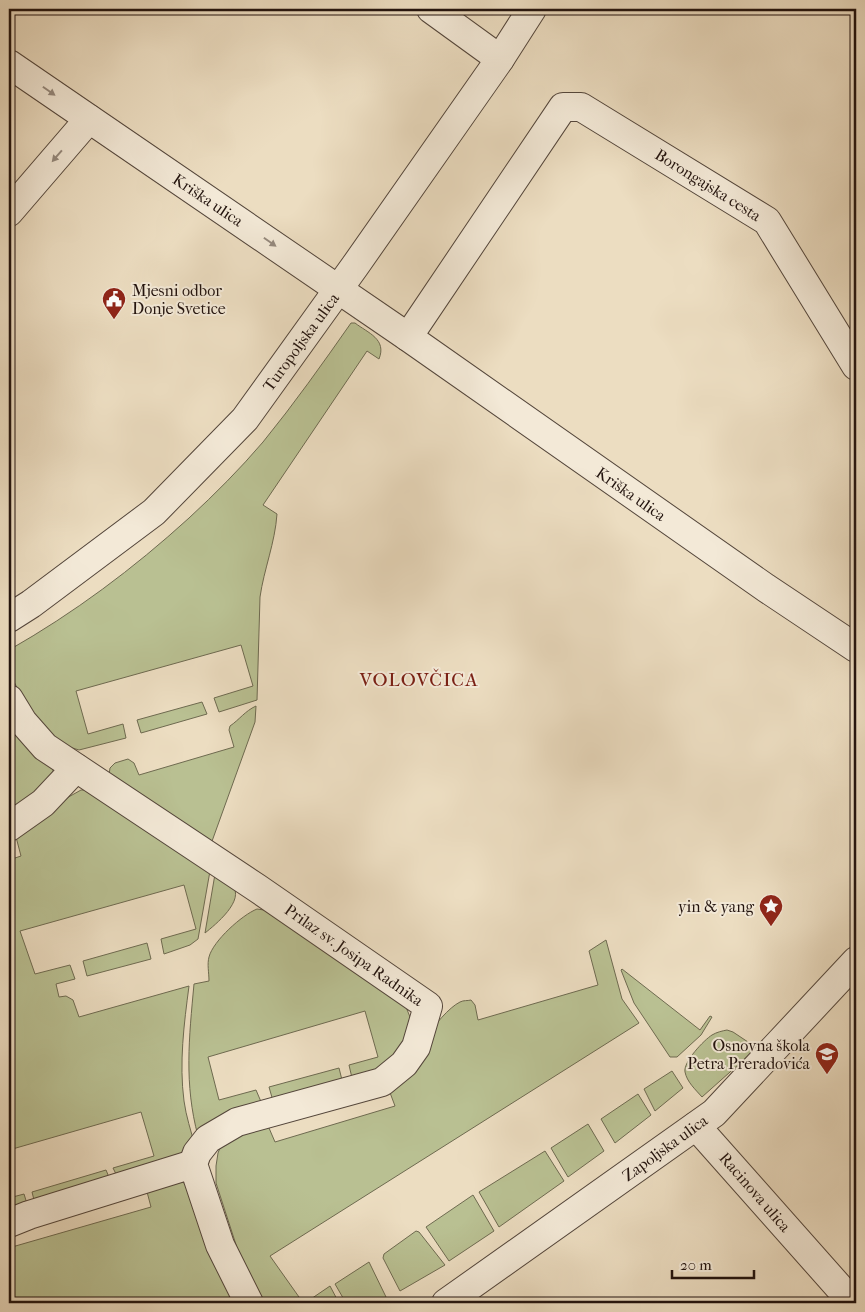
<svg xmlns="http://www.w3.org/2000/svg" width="865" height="1312" viewBox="0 0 865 1312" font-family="'IM FELL French Canon',serif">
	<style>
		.green { fill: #b9c092; stroke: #6e6a50 }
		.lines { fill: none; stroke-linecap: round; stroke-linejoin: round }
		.minor-casing { stroke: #54463b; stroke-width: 30 }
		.minor { stroke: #f3e9d7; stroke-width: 28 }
		.oneway { fill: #95897d }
		.labels { text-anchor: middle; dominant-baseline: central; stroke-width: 4; stroke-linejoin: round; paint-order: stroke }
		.street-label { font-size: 16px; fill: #22130e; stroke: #f3e9d7 }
		.poi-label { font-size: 16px; fill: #22130e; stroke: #f3e9d7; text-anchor: end }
		.quarter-label { font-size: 19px; letter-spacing: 1px; fill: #7a1f14; stroke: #f3e9d7 }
	</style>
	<rect width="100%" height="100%" fill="#ecddc1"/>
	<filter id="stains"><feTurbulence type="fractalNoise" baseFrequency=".004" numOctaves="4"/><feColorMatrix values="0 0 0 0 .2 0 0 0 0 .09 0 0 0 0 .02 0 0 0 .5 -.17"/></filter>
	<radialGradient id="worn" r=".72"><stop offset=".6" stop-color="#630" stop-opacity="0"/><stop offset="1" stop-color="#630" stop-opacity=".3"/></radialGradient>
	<g class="green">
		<path d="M351 323H355C368 333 387 339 379 359L367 351 263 505 277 514C275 543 264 569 260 597L257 700 219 712 214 698 253 686 241 645 76 691 88 734 123 724 126 738 79 750 63 745 32 717 9 672V650C74 613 133 569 189 518 215 494 240 469 263 442 294 404 323 363 351 323Z"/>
		<path d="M202 702 207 714 141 733 137 720Z"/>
		<path d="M256 706 255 722 211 844 109 775 110 768 115 763 128 759 134 763 139 775 234 747 229 730 230 726C239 720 245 711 256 706Z"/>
		<path d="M9 718 48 761 53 769V777L9 816V801L10 800 9 795Z"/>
		<path d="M81 790H87L210 871 198 939 190 945 164 954 161 939 196 929 184 885 20 931 35 974 70 965 75 979 56 984 59 997 66 996 73 1000 79 1017 189 986C184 1024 179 1063 184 1101 186 1116 191 1131 195 1146L189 1153 119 1180 113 1168 154 1156 141 1112 9 1150V860L21 856 16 837 40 813Z"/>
		<path d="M215 874C220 877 228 880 232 885 246 900 215 925 205 933Z"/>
		<path d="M257 909 264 910 406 1007 412 1022V1029L389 1066 352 1078 349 1065 378 1057 365 1011 208 1057 219 1100 256 1090 262 1104 198 1136C184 1084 189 1038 194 984L209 981C209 973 207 964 209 957 213 941 242 915 257 909Z"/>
		<path d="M606 940 622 999 639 1023 270 1256 299 1297 290 1303H263L240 1257 216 1183V1166L218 1153 222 1143 263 1124 269 1128 275 1142 395 1106 389 1090C405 1068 438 1013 460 1002 464 1000 467 1001 471 1000L475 1005 478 1020 598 985 589 951Z"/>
		<path d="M147 943 151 959 87 976 83 961Z"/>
		<path d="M622 969 700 1030 710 1016 712 1017 701 1035 677 1057H670L634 1003 621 970Z"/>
		<path d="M727 1030 733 1032 757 1048 702 1097C695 1089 687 1082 685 1072 683 1062 704 1040 712 1035 717 1032 722 1031 727 1030Z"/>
		<path d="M339 1068 342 1080 273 1101 269 1087Z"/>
		<path d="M672 1071 683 1088 655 1111 644 1089Z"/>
		<path d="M638 1094 651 1115 615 1143 601 1119Z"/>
		<path d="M588 1124 604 1151 568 1177 551 1148Z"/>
		<path d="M545 1151 564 1181 499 1227 479 1192Z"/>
		<path d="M106 1170 111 1182 35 1204 32 1192Z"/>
		<path d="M179 1180 189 1186 237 1303H9V1236L12 1247 151 1207 146 1188Z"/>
		<path d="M24 1194 28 1207 9 1213V1198Z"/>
		<path d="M473 1195 494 1231 449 1261 426 1227Z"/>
		<path d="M416 1231 419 1232 445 1265 400 1291 383 1258 384 1254Z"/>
		<path d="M369 1262 387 1299 379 1303H346L335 1284Z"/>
		<path d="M330 1286 339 1303H305Z"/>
	</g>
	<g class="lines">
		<g class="minor-casing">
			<g id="minor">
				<path d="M431 9 500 59"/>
				<path d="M9 64 408 337 766 588 856 648"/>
				<path d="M9 212 89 119"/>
				<path d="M408 337 563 107H581L767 221 856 366"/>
				<path d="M9 618 31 604 154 512 245 419 355 266 500 59 532 9"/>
				<path d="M9 699 23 722 45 747 257 888 428 1006 416 1047 404 1064 382 1082 237 1122 208 1139 197 1153 193 1164 220 1245 249 1303"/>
				<path d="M9 827 43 803 76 768"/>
				<path d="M696 1126 853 1303"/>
				<path d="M9 1223 29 1215 193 1164"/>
				<path d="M446 1303 714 1113 856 961"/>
			</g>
		</g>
		<use href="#minor" class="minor"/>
	</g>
	<defs><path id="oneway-solid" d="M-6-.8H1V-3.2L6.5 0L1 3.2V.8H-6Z" transform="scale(1.25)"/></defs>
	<g class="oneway">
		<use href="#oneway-solid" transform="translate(49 91) rotate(35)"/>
		<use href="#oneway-solid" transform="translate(57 156) rotate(131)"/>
		<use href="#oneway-solid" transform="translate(270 242) rotate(35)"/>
	</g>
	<defs>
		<g id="civic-pin" transform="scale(1.25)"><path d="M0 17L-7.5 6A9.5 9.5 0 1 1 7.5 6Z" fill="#8f2418" stroke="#f3e9d7"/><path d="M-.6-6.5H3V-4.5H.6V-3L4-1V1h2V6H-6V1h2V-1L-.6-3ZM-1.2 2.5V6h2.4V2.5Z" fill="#fff"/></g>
		<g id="sight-pin" transform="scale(1.25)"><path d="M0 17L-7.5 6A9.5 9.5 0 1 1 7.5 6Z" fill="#8f2418" stroke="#f3e9d7"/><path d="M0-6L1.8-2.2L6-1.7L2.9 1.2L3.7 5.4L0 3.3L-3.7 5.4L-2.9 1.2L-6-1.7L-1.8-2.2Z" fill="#fff"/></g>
		<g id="school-pin" transform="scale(1.25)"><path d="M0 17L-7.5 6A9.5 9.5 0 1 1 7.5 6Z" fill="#8f2418" stroke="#f3e9d7"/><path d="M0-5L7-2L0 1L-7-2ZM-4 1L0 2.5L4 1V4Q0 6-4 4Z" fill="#fff"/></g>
	</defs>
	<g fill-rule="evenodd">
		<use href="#civic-pin" x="114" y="299"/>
		<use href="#sight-pin" x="771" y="906"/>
		<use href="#school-pin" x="827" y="1054"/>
	</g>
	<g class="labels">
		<g class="street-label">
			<text transform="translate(708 185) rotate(32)">Borongajska cesta</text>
			<text transform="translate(208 200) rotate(34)">Kriška ulica</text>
			<text transform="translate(301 342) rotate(-54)">Turopoljska ulica</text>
			<text transform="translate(631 494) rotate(35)">Kriška ulica</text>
			<text transform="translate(354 955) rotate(35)">Prilaz sv. Josipa Radnika</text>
			<text transform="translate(665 1148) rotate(-36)">Zapoljska ulica</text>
			<text transform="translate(755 1192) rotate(49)">Racinova ulica</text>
		</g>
		<g class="poi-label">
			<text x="132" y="290" text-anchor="start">Mjesni odbor<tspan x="132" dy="18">Donje Svetice</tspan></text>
			<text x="754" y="906">yin &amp; yang</text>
			<text x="810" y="1045">Osnovna škola<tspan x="810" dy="18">Petra Preradovića</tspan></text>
		</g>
		<g class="quarter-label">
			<text x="419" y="680">VOLOVČICA</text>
		</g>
	</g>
	<rect width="865" height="1312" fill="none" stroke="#ecddc1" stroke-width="30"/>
	<rect x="10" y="10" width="845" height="1292" fill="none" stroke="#22130e" stroke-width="2.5"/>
	<rect x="15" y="15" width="835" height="1282" fill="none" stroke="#22130e"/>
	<path d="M672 1270v8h82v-8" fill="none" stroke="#22130e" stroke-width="2.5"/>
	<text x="680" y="1270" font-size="15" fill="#22130e" stroke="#f3e9d7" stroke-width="4" paint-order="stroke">20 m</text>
	<rect width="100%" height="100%" filter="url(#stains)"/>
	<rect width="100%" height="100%" fill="url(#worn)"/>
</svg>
